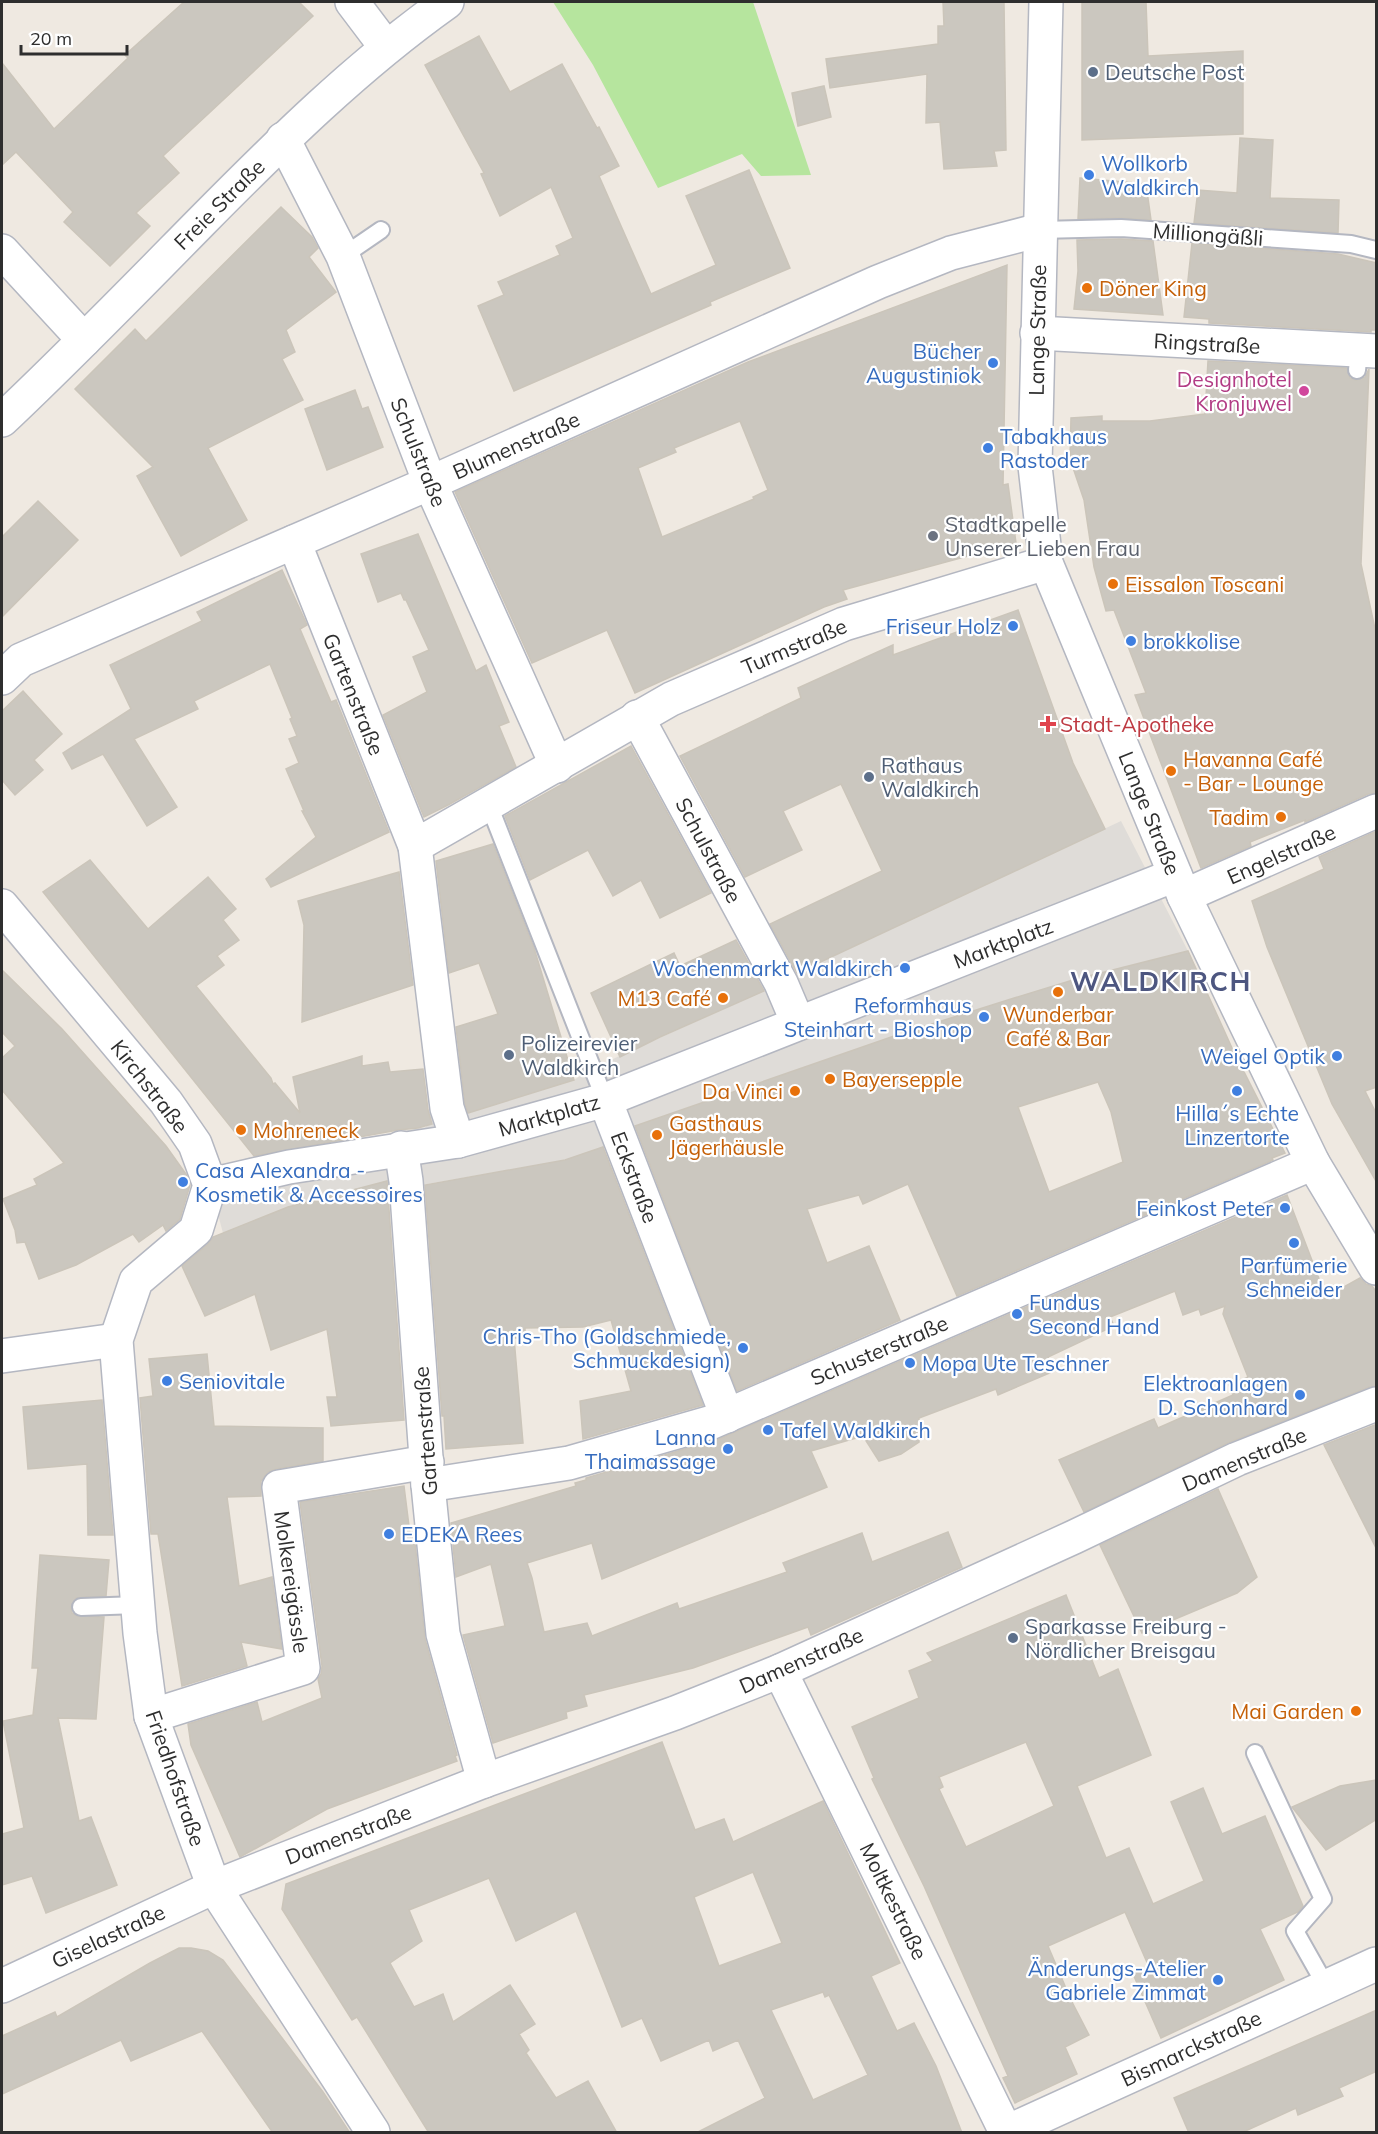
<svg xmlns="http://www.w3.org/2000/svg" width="1378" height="2134" viewBox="0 0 1378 2134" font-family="Mulish,sans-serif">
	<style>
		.green { fill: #b6e59e }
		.plaza { fill: #dfdcd8 }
		.building { fill: #cbc7bf; stroke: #cbc5ba; stroke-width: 1.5; fill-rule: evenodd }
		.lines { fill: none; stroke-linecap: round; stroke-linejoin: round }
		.lane-casing { stroke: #b4b7c1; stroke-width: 20 }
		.street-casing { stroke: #b4b7c1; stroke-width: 36 }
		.secondary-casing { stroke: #b4b7c1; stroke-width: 36 }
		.lane { stroke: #fff; stroke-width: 16 }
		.street { stroke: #fff; stroke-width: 33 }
		.secondary { stroke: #fff; stroke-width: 33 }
		.service-dot { fill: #5c6f8a; stroke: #fff; stroke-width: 2 }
		.shop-dot { fill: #3f7fe0; stroke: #fff; stroke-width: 2 }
		.food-dot { fill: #e8710a; stroke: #fff; stroke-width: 2 }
		.hotel-dot { fill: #d1479c; stroke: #fff; stroke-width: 2 }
		.worship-dot { fill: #6b7280; stroke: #fff; stroke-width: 2 }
		.health-dot { fill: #e0444e; stroke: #fff; stroke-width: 2 }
		.labels { text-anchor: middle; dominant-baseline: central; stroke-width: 4.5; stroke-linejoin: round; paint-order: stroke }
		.service-label { font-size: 21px; fill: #4e5e75; stroke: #fff; text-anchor: start }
		.shop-label { font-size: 21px; fill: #366cbe; stroke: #fff; text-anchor: end }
		.street-label { font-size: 21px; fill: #2e2e2e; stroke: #fff }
		.food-label { font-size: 21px; fill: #c56008; stroke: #fff; text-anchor: start }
		.hotel-label { font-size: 21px; fill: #b23c85; stroke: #fff; text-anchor: end }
		.worship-label { font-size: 21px; fill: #5b616d; stroke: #fff; text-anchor: start }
		.health-label { font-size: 21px; fill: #be3a42; stroke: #fff; text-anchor: start }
		.district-label { font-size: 27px; font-weight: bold; letter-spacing: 1.5px; fill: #4d5680; stroke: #fff }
	</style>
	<rect width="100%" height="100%" fill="#efe9e1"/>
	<path class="green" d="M553 2H753L811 175 761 176 742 154 658 188 593 65Z"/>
	<path class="plaza" d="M1121 821 1188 951 1073 980 897 1035 632 1127 610 1145 565 1160 422 1185 406 1181 336 1194 289 1207 223 1233 210 1185 246 1158 426 1127 424 1113 447 1108 470 1112 574 1080 593 1068 770 988 789 977Z"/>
	<g class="building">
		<path d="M184 2H299L313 16 163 156 179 173 136 213 150 226 110 266 64 222 73 212 16 152 2 165V63L54 129 128 58 125 55Z"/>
		<path d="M943 2H1004L1006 150 994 151 997 166 944 169 940 122 926 123 927 74 830 88 826 59 938 44V26H944Z"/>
		<path d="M1082 2H1146L1148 56 1243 51V134L1082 140Z"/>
		<path d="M479 36 510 92 562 64 597 128 599 127 619 166 599 176 651 294 716 265 686 196 749 170 790 268 710 302 711 305 514 391 478 306 504 295 498 282 560 255 556 246 573 238 551 187 500 216 481 174 484 173 425 65Z"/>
		<path d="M824 86 831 117 798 126 792 93Z"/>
		<path d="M1240 138 1273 140 1270 198 1339 200 1338 233 1194 223 1198 190 1237 193Z"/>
		<path d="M1080 178 1146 184 1151 220 1121 218 1078 219Z"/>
		<path d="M281 207 312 237 318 248 309 257 336 292 286 330 295 352 282 359 303 400 208 448 247 520 181 556 137 476 153 467 75 389 135 329 146 341Z"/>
		<path d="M1121 239 1153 241 1163 315 1074 309 1078 271 1077 240Z"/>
		<path d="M1192 243 1338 254 1377 263V330H1371V332L1209 323V319L1184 317Z"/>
		<path d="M1007 265 1003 485 1008 484 1016 543 843 590 847 599 824 607 635 693 607 630 532 663 455 492 748 362ZM740 421 768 490 753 497 754 499 662 537 638 468 676 452 674 448Z"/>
		<path d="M1208 361 1347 368 1350 378 1356 380 1365 377 1369 369 1361 564 1377 638V793L1368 794 1305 822V820L1250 842 1251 846 1201 868 1135 695 1146 693 1114 610 1106 611 1094 567 1084 500 1070 459 1071 418 1102 416V421H1150L1205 414Z"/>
		<path d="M355 390 362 409 368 407 383 447 327 470 305 409Z"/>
		<path d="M38 501 78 540 2 617V537Z"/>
		<path d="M418 534 476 671 486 665 509 722 499 726 516 767 448 805 424 817 383 715 427 692 413 657 429 650 406 600H404L401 593 378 602 361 554Z"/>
		<path d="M282 570 307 625 300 629 331 702 336 700 389 832 271 887 266 879 316 837 302 811H304L286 769 299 763 289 739 297 736 290 719 292 718 270 664 194 701 198 709 134 739 177 807 147 826 103 754 72 769 63 753 131 709 110 665 202 621 197 612Z"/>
		<path d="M1018 610 1073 763 1105 829 797 973 770 924 882 871 841 784 783 811 802 850 745 877 680 756 801 698 798 688 893 645V655Z"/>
		<path d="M23 691 62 734 34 760 43 770 15 795 2 780V711Z"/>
		<path d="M631 746 711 893 660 918 641 880 613 896 588 850 530 880 505 816Z"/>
		<path d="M1377 831V1087L1365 1091 1377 1115V1183L1332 1104 1267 947 1252 901 1324 869 1319 857Z"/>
		<path d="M493 844 534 948 574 1080 468 1113 465 1104 456 1027 498 1014 479 963 449 973 436 861Z"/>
		<path d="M90 860 148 929 208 877 236 909 223 920 239 940 217 956 224 965 196 986 271 1078 273 1084 275 1083 300 1113 293 1077 362 1056V1066L388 1062 390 1072 423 1069 428 1110 432 1124 418 1128 398 1130 254 1156 43 892Z"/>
		<path d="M399 872 413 985 302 1022 304 925 298 901Z"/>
		<path d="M736 940 764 991 660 1037 620 1057 591 993 674 953 680 966Z"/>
		<path d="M1188 951 1232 1048 1285 1153 1272 1158 1273 1160 957 1296 908 1184 863 1204 859 1195 807 1209 827 1263 869 1246 900 1320 737 1391 635 1126 897 1035 1011 999 1073 980ZM1098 1082 1111 1112 1123 1162 1049 1192 1018 1107Z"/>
		<path d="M2 970 62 1029 166 1146 186 1174 190 1185 180 1219 166 1231 163 1225 139 1242 133 1234 76 1265 39 1279 25 1242 17 1243 15 1230 3 1199 37 1185 34 1179 64 1163 2 1090V1058L15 1046 2 1032Z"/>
		<path d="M603 1147 703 1405 583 1439 580 1401 631 1391 611 1320 583 1327 525 1328V1338H514L523 1443 446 1449 444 1416H442L425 1185 565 1160Z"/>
		<path d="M387 1181 404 1420 331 1426 327 1397H337L327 1329 271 1350 255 1294 205 1316 182 1266 208 1244 213 1237 288 1207Z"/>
		<path d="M1287 1195 1326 1297 1360 1278 1366 1284 1372 1286 1377 1293V1386L1369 1387 1230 1442 1084 1512 1059 1460 1154 1419 1158 1428 1233 1395 1229 1385 1248 1377 1223 1314 1225 1306 1201 1315 1199 1309 1183 1315 1175 1291 1110 1317 1114 1326 1048 1357 1054 1371 998 1395 996 1389 919 1418V1442L901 1454 879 1461 863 1436 811 1451 827 1487 602 1579 592 1543 527 1563 532 1578 544 1632 587 1623 592 1636 677 1603 679 1609 787 1572 783 1563 862 1533 872 1562 948 1532 962 1567 811 1635 808 1627 693 1668 584 1695 587 1706 566 1712 567 1718 493 1743 463 1635 505 1626 491 1564 456 1577 451 1523 576 1486 575 1483 586 1480V1478L719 1439Z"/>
		<path d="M207 1354 214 1426 323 1428V1461L276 1469 268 1472 261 1481V1496L227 1497 239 1586 272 1577 282 1649 241 1642 247 1666 182 1686 158 1534H151L140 1398 153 1396 149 1359Z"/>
		<path d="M102 1400 113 1535H88L87 1464 28 1469 23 1407Z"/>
		<path d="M1377 1424V1550L1324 1445Z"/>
		<path d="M404 1486 410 1534 414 1533 425 1639 457 1755 455 1756 457 1761 327 1809 240 1857 191 1745 188 1724 257 1702 262 1722 322 1698 318 1679 321 1674 322 1666 300 1502Z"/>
		<path d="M1218 1489 1257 1577 1237 1593 1142 1633 1100 1545Z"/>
		<path d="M40 1555 109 1560 106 1596 76 1598 71 1607 72 1613 77 1616 104 1617 96 1719 58 1718 79 1821 91 1817 117 1885 46 1913 32 1876 2 1885V1834L24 1828 3 1721 33 1715 38 1668H32Z"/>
		<path d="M1066 1595 1099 1678 1118 1669 1151 1755 1077 1786 1106 1858 1129 1848 1153 1904 1204 1881 1171 1802 1203 1788 1222 1834 1265 1816 1303 1906 1298 1912 1260 1929 1284 1980 1161 2038 1133 1974 1149 1967 1125 1912 1048 1946 1071 2000 1089 2035 1065 2047 1077 2074 1015 2103 1003 2078 1008 2076 924 1886 872 1779 874 1778 852 1727 919 1698 909 1671 933 1661 927 1653ZM1026 1742 1054 1806 966 1847 939 1789 943 1787 939 1777Z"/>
		<path d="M662 1742 695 1830 724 1819 733 1842 823 1801 900 1963 871 1976 897 2031 914 2023 936 2066 962 2133H696L765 2098 738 2040 713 2051 709 2040 661 2061 642 2018 622 2027 576 1911 516 1941 489 1878 409 1910 422 1941 390 1963 414 2007 443 1994 453 2022 510 1985 535 2024 519 2034 529 2050 526 2053 556 2098 588 2081 617 2133H429L357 2017 352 2020 282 1909 286 1884ZM753 1872 782 1943 719 1966 694 1897ZM823 1992 825 1997 829 1995 868 2075 813 2100 771 2010Z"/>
		<path d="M1377 1780V1819L1326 1850 1292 1807 1340 1786Z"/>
		<path d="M179 1948H191L208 1951 223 1960 323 2092 350 2133H273L202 2031 131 2061 121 2040 2 2094V2036L55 2012 57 2017 150 1963Z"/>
		<path d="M1377 2010V2071L1339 2088 1343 2096 1298 2115 1296 2108 1241 2133H1189L1174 2098Z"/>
	</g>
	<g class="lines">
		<g class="lane-casing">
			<g id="lane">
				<path d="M1040 230 1121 228 1351 244 1376 250"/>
				<path d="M343 256 381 230"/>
				<path d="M1357 370 1359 352"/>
				<path d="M489 805 605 1100"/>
				<path d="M81 1607 138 1605"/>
				<path d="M1255 1753 1323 1899 1295 1931 1326 1986"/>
			</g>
		</g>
		<g class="street-casing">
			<g id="street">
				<path d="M352 2 386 47"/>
				<path d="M283 139 343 256 430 483 557 766"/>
				<path d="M2 251 84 340"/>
				<path d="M1037 333 1376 351"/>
				<path d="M2 420C70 356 135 289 201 222 279 143 357 66 447 2"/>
				<path d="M294 542 415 846 671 699 844 624 1046 563"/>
				<path d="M2 678 21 660 430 483 878 282 951 253 1040 230"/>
				<path d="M637 717 781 983 798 1023"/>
				<path d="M415 846 447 1108 458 1141"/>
				<path d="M1184 896 1376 811"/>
				<path d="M2 906 166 1102 195 1144 210 1185 196 1230 136 1281 116 1340 140 1633 151 1716 214 1887 373 2132"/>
				<path d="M605 1100 727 1416"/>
				<path d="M401 1148 406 1181 428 1485 443 1634 484 1781"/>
				<path d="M210 1185 289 1167 458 1141 605 1100 1175 875"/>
				<path d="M2 1356 116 1340"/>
				<path d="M428 1485 569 1463 712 1422 1313 1163"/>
				<path d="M780 1671 1006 2132"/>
				<path d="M151 1716 303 1668 279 1487 427 1462"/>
				<path d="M2 1986 214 1887 484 1781 675 1713 780 1671 1074 1537 1237 1459 1376 1404"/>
				<path d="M1007 2132 1376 1964"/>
			</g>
		</g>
		<g class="secondary-casing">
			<path id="secondary" d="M1046 2 1035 466 1046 563 1184 896 1313 1163 1376 1268"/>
		</g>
		<use href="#lane" class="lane"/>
		<use href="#street" class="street"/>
		<use href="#secondary" class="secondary"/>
	</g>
	<g class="service-dot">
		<circle cx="1093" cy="72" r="6"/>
		<circle cx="869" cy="777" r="6"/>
		<circle cx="509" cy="1055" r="6"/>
		<circle cx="1013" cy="1638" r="6"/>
	</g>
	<g class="shop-dot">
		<circle cx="1089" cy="175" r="6"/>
		<circle cx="993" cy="363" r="6"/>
		<circle cx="988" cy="448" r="6"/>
		<circle cx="1013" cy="626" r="6"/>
		<circle cx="1131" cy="641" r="6"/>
		<circle cx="905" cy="968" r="6"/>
		<circle cx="984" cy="1017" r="6"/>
		<circle cx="1337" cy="1056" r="6"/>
		<circle cx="1237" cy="1091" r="6"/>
		<circle cx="183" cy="1182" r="6"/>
		<circle cx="1285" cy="1208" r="6"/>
		<circle cx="1294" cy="1243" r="6"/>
		<circle cx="1017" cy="1314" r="6"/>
		<circle cx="743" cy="1348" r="6"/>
		<circle cx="910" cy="1363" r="6"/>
		<circle cx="167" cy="1381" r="6"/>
		<circle cx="1300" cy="1395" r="6"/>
		<circle cx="768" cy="1430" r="6"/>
		<circle cx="728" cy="1449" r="6"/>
		<circle cx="389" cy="1534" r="6"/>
		<circle cx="1218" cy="1980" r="6"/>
	</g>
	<g class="food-dot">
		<circle cx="1087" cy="288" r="6"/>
		<circle cx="1113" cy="584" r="6"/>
		<circle cx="1171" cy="771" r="6"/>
		<circle cx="1281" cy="817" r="6"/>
		<circle cx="1058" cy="992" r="6"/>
		<circle cx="723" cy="998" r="6"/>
		<circle cx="830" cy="1079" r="6"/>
		<circle cx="795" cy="1091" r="6"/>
		<circle cx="241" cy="1130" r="6"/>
		<circle cx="657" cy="1135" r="6"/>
		<circle cx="1356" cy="1711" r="6"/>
	</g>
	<circle class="hotel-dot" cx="1304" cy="391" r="6"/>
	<circle class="worship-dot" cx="933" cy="536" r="6"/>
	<path class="health-dot" d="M1045 715h6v6h6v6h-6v6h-6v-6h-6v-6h6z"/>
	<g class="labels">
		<g class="service-label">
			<text x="1105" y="72">Deutsche Post</text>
			<text x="881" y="765">Rathaus<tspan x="881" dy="24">Waldkirch</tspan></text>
			<text x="521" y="1043">Polizeirevier<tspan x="521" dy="24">Waldkirch</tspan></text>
			<text x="1025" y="1626">Sparkasse Freiburg -<tspan x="1025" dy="24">Nördlicher Breisgau</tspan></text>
		</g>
		<g class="shop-label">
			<text x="1101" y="163" text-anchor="start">Wollkorb<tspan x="1101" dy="24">Waldkirch</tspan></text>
			<text x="981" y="351">Bücher<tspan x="981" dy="24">Augustiniok</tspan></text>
			<text x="1000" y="436" text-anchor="start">Tabakhaus<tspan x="1000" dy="24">Rastoder</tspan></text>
			<text x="1001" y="626">Friseur Holz</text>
			<text x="1143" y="641" text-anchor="start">brokkolise</text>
			<text x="893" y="968">Wochenmarkt Waldkirch</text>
			<text x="972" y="1005">Reformhaus<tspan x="972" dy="24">Steinhart - Bioshop</tspan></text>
			<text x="1325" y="1056">Weigel Optik</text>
			<text x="1237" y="1113" text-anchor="middle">Hilla´s Echte<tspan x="1237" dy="24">Linzertorte</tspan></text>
			<text x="195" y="1170" text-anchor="start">Casa Alexandra -<tspan x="195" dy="24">Kosmetik &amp; Accessoires</tspan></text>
			<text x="1273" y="1208">Feinkost Peter</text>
			<text x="1294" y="1265" text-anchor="middle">Parfümerie<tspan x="1294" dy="24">Schneider</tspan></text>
			<text x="1029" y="1302" text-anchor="start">Fundus<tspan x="1029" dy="24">Second Hand</tspan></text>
			<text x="731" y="1336">Chris-Tho (Goldschmiede,<tspan x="731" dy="24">Schmuckdesign)</tspan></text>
			<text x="922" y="1363" text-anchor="start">Mopa Ute Teschner</text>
			<text x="179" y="1381" text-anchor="start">Seniovitale</text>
			<text x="1288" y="1383">Elektroanlagen<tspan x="1288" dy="24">D. Schonhard</tspan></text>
			<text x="780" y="1430" text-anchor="start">Tafel Waldkirch</text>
			<text x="716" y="1437">Lanna<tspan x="716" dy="24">Thaimassage</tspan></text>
			<text x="401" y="1534" text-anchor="start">EDEKA Rees</text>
			<text x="1206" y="1968">Änderungs-Atelier<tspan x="1206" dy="24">Gabriele Zimmat</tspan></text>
		</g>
		<g class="street-label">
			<text transform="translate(219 204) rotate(-45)">Freie Straße</text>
			<text transform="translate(1208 234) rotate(4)">Milliongäßli</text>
			<text transform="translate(1037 330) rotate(-89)">Lange Straße</text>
			<text transform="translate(1207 343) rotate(3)">Ringstraße</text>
			<text transform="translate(516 445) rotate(-24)">Blumenstraße</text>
			<text transform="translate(419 452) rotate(68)">Schulstraße</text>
			<text transform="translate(794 646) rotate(-23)">Turmstraße</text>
			<text transform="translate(354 694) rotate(68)">Gartenstraße</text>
			<text transform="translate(1150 813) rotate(68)">Lange Straße</text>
			<text transform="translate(709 850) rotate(62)">Schulstraße</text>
			<text transform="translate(1281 854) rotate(-24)">Engelstraße</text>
			<text transform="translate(1003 943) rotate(-21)">Marktplatz</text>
			<text transform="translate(150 1086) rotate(52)">Kirchstraße</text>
			<text transform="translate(549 1115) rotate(-16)">Marktplatz</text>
			<text transform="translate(635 1177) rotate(69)">Eckstraße</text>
			<text transform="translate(879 1350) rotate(-23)">Schusterstraße</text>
			<text transform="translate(425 1431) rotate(-94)">Gartenstraße</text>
			<text transform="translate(1244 1459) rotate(-23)">Damenstraße</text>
			<text transform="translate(292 1582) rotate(82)">Molkereigässle</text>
			<text transform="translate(801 1660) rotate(-24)">Damenstraße</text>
			<text transform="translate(176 1778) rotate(71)">Friedhofstraße</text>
			<text transform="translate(348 1834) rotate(-21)">Damenstraße</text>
			<text transform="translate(894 1901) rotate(64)">Moltkestraße</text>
			<text transform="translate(108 1936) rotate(-25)">Giselastraße</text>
			<text transform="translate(1191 2048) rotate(-25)">Bismarckstraße</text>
		</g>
		<g class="food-label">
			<text x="1099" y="288">Döner King</text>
			<text x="1125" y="584">Eissalon Toscani</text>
			<text x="1183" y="759">Havanna Café<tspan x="1183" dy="24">- Bar - Lounge</tspan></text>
			<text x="1269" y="817" text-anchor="end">Tadim</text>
			<text x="711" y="998" text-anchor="end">M13 Café</text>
			<text x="1058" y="1014" text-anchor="middle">Wunderbar<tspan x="1058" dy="24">Café &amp; Bar</tspan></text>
			<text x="842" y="1079">Bayersepple</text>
			<text x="783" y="1091" text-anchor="end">Da Vinci</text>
			<text x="669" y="1123">Gasthaus<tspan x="669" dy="24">Jägerhäusle</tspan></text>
			<text x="253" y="1130">Mohreneck</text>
			<text x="1344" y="1711" text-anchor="end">Mai Garden</text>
		</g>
		<g class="hotel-label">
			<text x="1292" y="379">Designhotel<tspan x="1292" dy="24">Kronjuwel</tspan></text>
		</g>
		<g class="worship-label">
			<text x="945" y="524">Stadtkapelle<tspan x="945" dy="24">Unserer Lieben Frau</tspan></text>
		</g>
		<g class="health-label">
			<text x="1060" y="724">Stadt-Apotheke</text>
		</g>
		<g class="district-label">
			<text x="1161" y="981">WALDKIRCH</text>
		</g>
	</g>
	<rect width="1378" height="2134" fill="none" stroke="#2e2e2e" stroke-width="6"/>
	<path d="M21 45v9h106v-9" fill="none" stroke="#2e2e2e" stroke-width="3"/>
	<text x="30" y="45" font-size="18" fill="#2e2e2e" stroke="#ffffff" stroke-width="4.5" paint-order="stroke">20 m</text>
</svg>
